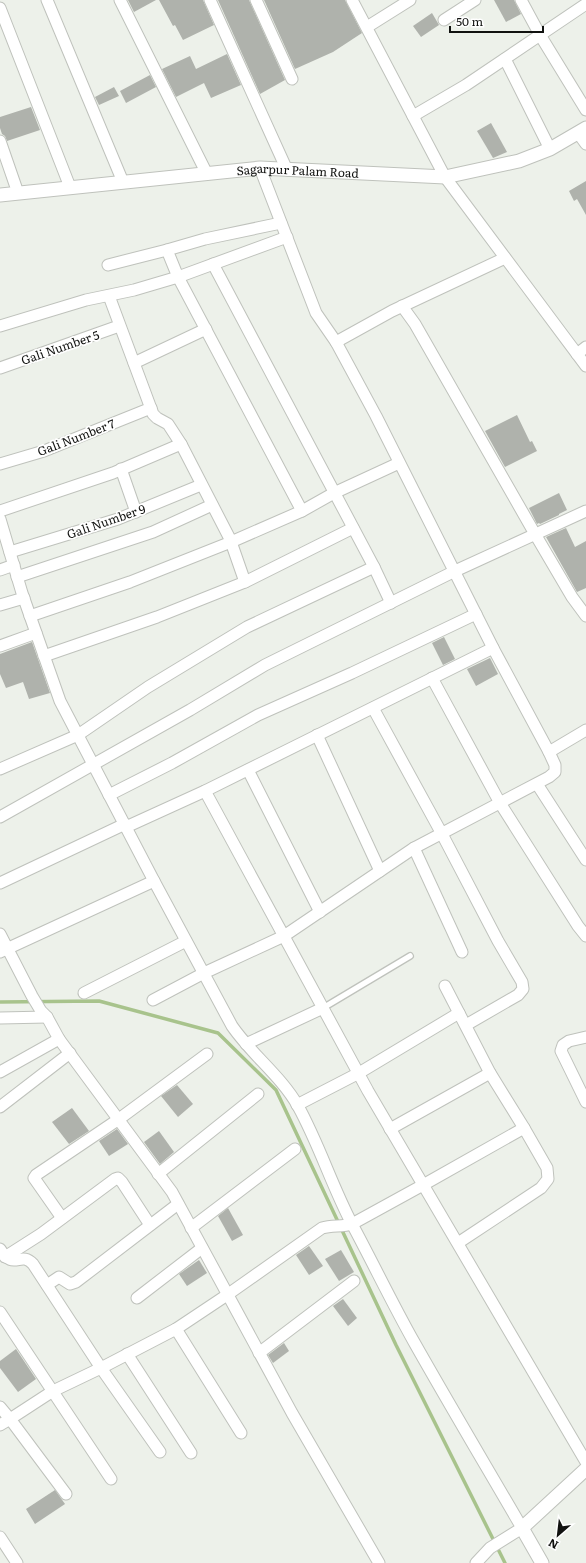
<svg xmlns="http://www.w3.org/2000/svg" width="586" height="1563" viewBox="0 0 586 1563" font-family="Literata,serif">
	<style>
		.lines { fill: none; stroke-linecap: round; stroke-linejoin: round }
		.stream { stroke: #a8c38c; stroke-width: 3.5 }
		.building { fill: #afb2ac }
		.service-casing { stroke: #bfc2bc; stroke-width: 8 }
		.minor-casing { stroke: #bfc2bc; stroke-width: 13 }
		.tertiary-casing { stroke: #bfc2bc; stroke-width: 15 }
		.service { stroke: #fff; stroke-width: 5.5 }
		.minor { stroke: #fff; stroke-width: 11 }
		.tertiary { stroke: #fff; stroke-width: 13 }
		.labels { text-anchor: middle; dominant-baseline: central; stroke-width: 3.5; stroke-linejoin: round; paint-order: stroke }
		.street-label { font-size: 12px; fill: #111210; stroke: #fff }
	</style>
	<rect width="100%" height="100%" fill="#edf1ea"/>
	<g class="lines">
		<path class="stream" d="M0 1002 99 1001 218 1033 276 1090 396 1345 505 1563"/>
	</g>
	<g class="building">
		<path d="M128 0H156L134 12Z"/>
		<path d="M159 0H203L214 25 183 40 175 25 173 26Z"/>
		<path d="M218 0H249L285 80 260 94Z"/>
		<path d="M264 0H345L362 33 333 52 295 69Z"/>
		<path d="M494 0H514L521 14 506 22Z"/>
		<path d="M432 13 439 25 421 37 413 26Z"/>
		<path d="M227 54 241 85 211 98 204 83 176 97 162 69 190 56 196 69Z"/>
		<path d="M150 75 156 87 126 103 120 91Z"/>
		<path d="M114 87 119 96 99 105 95 97Z"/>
		<path d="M31 107 40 130 7 141 5 136 2 134 0 128V117Z"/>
		<path d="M491 123 507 152 493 158 477 131Z"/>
		<path d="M586 181V215L577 199 574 201 569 191Z"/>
		<path d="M517 415 530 442 532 441 537 451 505 467 485 431Z"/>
		<path d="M559 493 567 510 559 514V515L540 524 539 523 537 524 529 508Z"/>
		<path d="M566 528 575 547 586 541V588L577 592 546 537Z"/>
		<path d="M444 637 455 659 443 665 432 643Z"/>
		<path d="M32 642 50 693 29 699 23 682 6 688 0 674V654Z"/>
		<path d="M490 658 498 674 476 686 467 669Z"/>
		<path d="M177 1085 193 1104 178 1117 161 1096Z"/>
		<path d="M72 1108 89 1131 69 1144 52 1122Z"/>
		<path d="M117 1129 128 1144 109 1156 99 1141Z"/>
		<path d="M159 1131 174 1152 160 1164 144 1142Z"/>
		<path d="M228 1208 243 1235 232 1241 218 1216Z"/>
		<path d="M309 1246 323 1266 309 1275 296 1255Z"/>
		<path d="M341 1250 354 1272 339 1281 325 1259Z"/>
		<path d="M199 1260 207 1273 187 1286 179 1274Z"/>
		<path d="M343 1299 357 1318 348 1326 333 1306Z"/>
		<path d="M284 1343 289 1351 273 1363 268 1355Z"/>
		<path d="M16 1349 36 1379 18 1392 0 1368V1361Z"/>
		<path d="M55 1490 65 1504 35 1524 26 1509Z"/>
	</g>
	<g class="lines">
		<g class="service-casing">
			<path id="service" d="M323 1008 410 956"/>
		</g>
		<g class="minor-casing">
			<g id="minor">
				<path d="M47 0 123 182"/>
				<path d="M120 0 207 174"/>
				<path d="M210 0 287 170"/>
				<path d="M256 0 292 79"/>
				<path d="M352 0 445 177 586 366"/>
				<path d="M521 0 540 35 586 110"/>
				<path d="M0 8 70 187"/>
				<path d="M444 20 475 0"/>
				<path d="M367 27 410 0"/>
				<path d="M505 59 550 149"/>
				<path d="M413 116 466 85 586 4"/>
				<path d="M578 133 586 144"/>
				<path d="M0 141 18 193"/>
				<path d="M213 264 374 567 391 603"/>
				<path d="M108 265 167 250"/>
				<path d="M402 306 415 324 535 534 572 597 586 616"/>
				<path d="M0 326 86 300 134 290 178 277 287 237"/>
				<path d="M336 342 392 311 505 258"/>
				<path d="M577 354 586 347"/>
				<path d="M134 363 206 329"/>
				<path d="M0 368 119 326"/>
				<path d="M0 464 44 451 151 408"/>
				<path d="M121 469 136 512"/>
				<path d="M0 511 113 473 181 444"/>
				<path d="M302 511 334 493 399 463"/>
				<path d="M0 519 22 593 60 701 154 881 232 1026C252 1055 281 1076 298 1106 319 1144 332 1186 352 1224 373 1263 392 1303 414 1342 449 1404 486 1466 522 1528L490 1548 476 1563"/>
				<path d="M10 552 118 519 201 485"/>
				<path d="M0 570 14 565"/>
				<path d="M17 577 153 532 212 505"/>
				<path d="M245 582 353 528"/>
				<path d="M0 605 24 598"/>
				<path d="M30 616 130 582 231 542 302 511 178 277 167 250 205 239 281 223"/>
				<path d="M0 646 36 633"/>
				<path d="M44 656 157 617 245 582 230 539 181 444 168 424 157 418 153 414 109 296"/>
				<path d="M432 678 500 803 578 926 586 936"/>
				<path d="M373 708 442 834 498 941 522 982 523 989 518 995 466 1025"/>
				<path d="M317 735 380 871"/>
				<path d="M549 752 586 730"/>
				<path d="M0 769 78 735 148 687 247 627 374 567"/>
				<path d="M248 770 320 912"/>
				<path d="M537 784 586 860"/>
				<path d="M205 791 368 1091 586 1462"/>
				<path d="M109 795 172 763 258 715 352 673 476 614"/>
				<path d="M0 817 190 710 265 665 455 571 586 511"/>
				<path d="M414 848 462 952"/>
				<path d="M0 883 125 824 126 827 205 791 493 648"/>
				<path d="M0 934 32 996 41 1011 47 1017 59 1039 172 1192 292 1413 379 1563"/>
				<path d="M0 952 154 881"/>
				<path d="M445 986 490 1073 524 1128 547 1168 548 1179 541 1188 458 1243"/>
				<path d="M84 993 186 941"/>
				<path d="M153 1000 204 973 284 936 414 848 549 777 555 772V765L549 752 493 648 376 416 336 342 316 313 260 168"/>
				<path d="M0 1018 47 1017"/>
				<path d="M586 1037 569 1041 563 1045 561 1051 586 1102"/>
				<path d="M246 1044 323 1008"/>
				<path d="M0 1072 59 1039"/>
				<path d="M297 1105 359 1073 459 1013"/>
				<path d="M0 1107 70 1053"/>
				<path d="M390 1129 490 1073"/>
				<path d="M158 1174 258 1094"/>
				<path d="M62 1218 34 1178 36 1175 119 1119 207 1054"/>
				<path d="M191 1228 295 1149"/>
				<path d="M0 1249C14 1272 20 1250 33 1264L101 1368 160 1452"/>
				<path d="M5 1257 41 1234 115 1179 118 1178 122 1182 150 1225"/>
				<path d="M47 1285 59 1277 70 1284 76 1282 178 1204"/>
				<path d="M137 1298 202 1248"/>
				<path d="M0 1312 111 1479"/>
				<path d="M176 1329 241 1433"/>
				<path d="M259 1353 354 1281"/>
				<path d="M127 1354 191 1453"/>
				<path d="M0 1407 10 1419 53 1391 101 1368 176 1329 227 1295 322 1228C332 1225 342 1227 352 1224L423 1185 524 1128"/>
				<path d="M0 1425 10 1419 66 1494"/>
				<path d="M0 1537 17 1563"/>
			</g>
		</g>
		<g class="tertiary-casing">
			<g id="tertiary">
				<path id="s1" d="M0 195 260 168 445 177 519 161 550 149 586 128"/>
				<path d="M542 1563 522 1528 586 1469"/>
			</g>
		</g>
		<use href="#service" class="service"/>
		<use href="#minor" class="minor"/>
		<use href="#tertiary" class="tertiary"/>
	</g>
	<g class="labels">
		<g class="street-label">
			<text stroke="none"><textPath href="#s1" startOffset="299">Sagarpur Palam Road</textPath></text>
			<text transform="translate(60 347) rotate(-19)">Gali Number 5</text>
			<text transform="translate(76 437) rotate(-21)">Gali Number 7</text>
			<text transform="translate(106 521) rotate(-19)">Gali Number 9</text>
		</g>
	</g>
	<g transform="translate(558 1535) rotate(208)" stroke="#ffffff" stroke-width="3" paint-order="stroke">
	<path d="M0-3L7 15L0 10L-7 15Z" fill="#111210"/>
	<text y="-6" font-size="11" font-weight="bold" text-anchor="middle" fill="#111210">N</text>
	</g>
	<path d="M450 26v6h93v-6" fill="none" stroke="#111210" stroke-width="2"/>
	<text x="456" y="26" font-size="12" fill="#111210" stroke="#ffffff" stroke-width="3" paint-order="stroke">50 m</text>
</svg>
